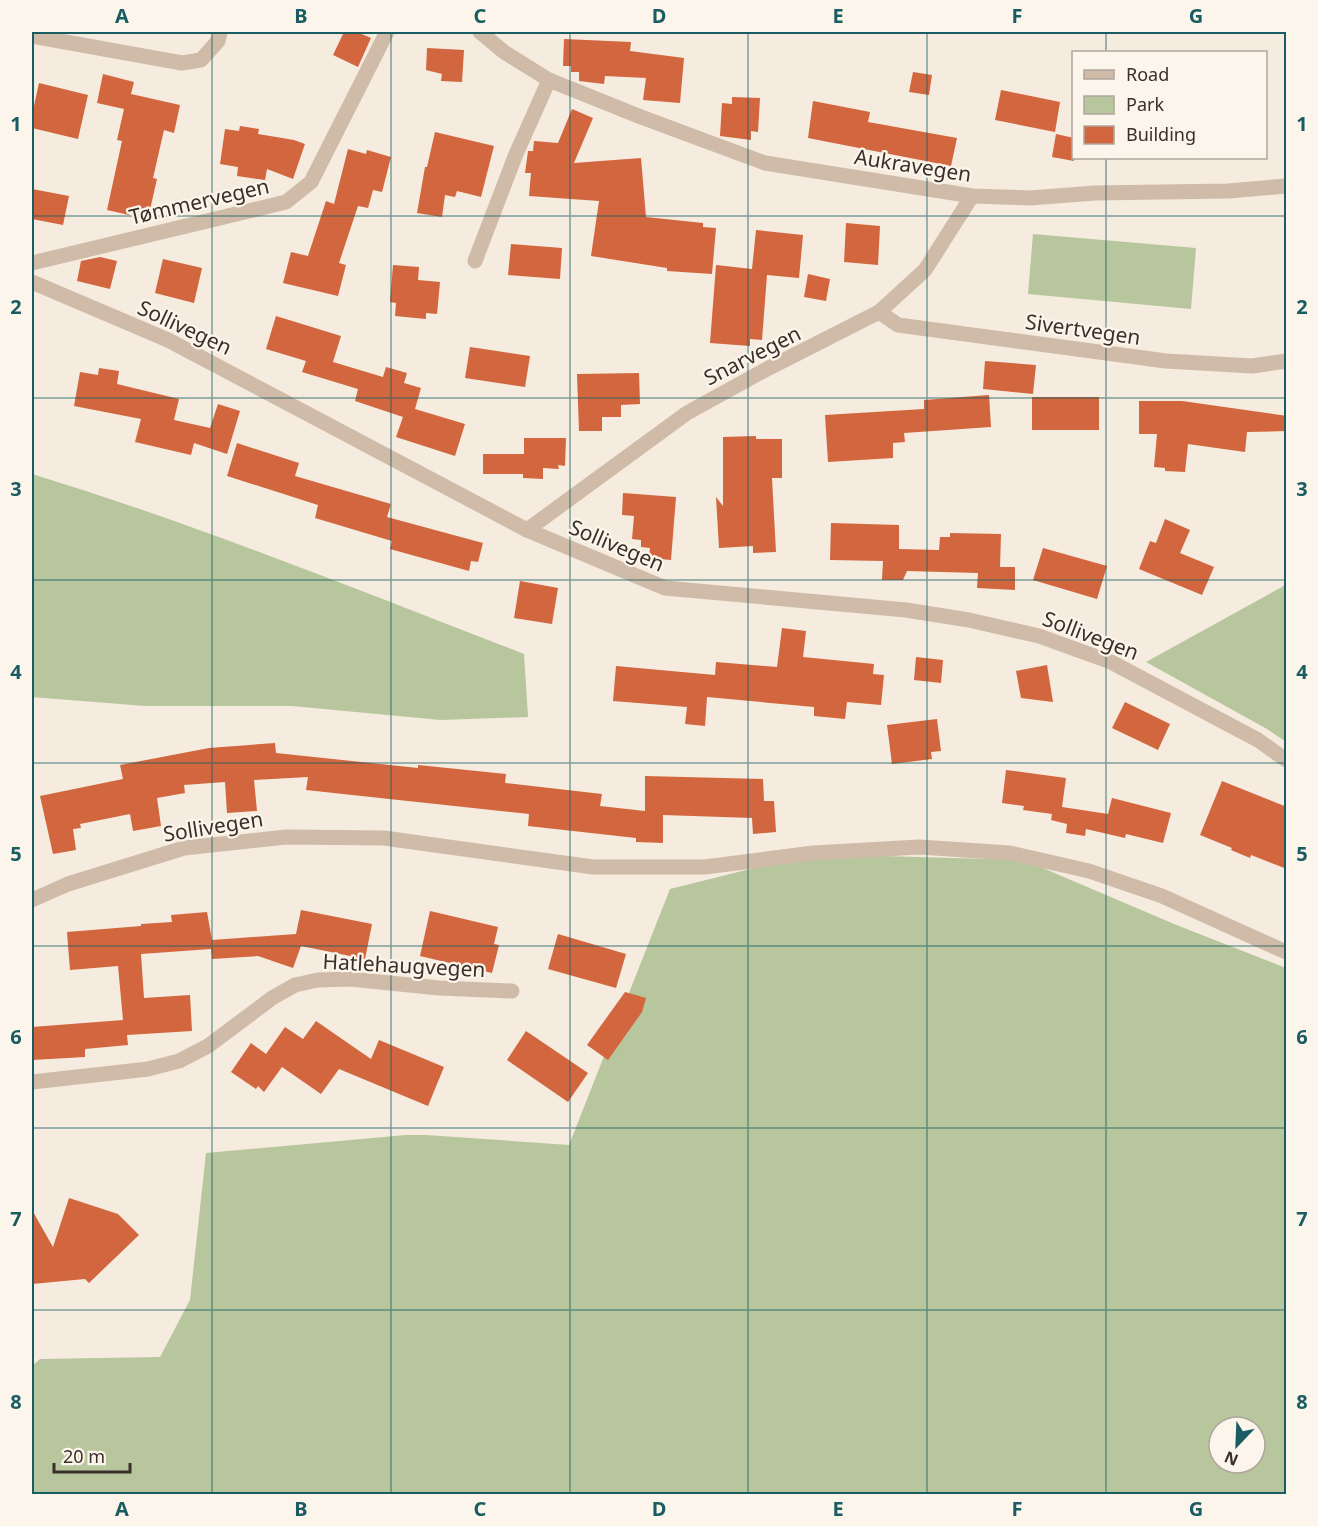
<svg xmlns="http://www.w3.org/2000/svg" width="1318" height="1526" viewBox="0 0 1318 1526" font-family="'Noto Sans',sans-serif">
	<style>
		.green { fill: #b7c69c; fill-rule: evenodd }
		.building { fill: #d2663f }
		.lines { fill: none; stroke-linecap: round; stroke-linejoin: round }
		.minor { stroke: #cfbba8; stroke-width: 15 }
		.grid { fill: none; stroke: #195c62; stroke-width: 1.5; stroke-opacity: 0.55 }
		.labels { text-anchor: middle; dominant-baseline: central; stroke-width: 4.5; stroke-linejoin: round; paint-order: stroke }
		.street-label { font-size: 21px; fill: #3b2f29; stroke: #fcf5eb }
		.neatline { fill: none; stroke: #195c62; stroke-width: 2 }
		.grid-label { font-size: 20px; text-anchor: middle; font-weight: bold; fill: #195c62 }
	</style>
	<rect width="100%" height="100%" fill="#f5ebde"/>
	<g class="green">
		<path d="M1033 234 1196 248 1191 309 1028 294Z"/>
		<path d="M32 474C199 525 361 591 524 654L528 717 441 720 292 706H145L32 697Z"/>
		<path d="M1286 583V742L1267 729 1146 662 1282 587Z"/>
		<path d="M810 854 1024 860 1174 924 1286 968V1494H32V1366L40 1359 160 1357 190 1300 206 1153 406 1135H426L569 1145 670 889ZM1219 1427H1255V1463H1219Z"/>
	</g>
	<g class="building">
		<path d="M344 32H357L371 38 358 67 333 55Z"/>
		<path d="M564 39 631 42 630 51 684 58 680 103 643 100 646 78 605 76 604 84 579 81V72H571V66H563Z"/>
		<path d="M427 48 464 50 462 82 441 81 442 74 426 70Z"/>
		<path d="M913 72 932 75 929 95 909 92Z"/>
		<path d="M103 74 134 82 131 94 180 105 174 133 164 130 153 178 157 179 149 214 130 211 129 215 107 210 122 141 117 140 124 109 97 103Z"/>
		<path d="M39 83 88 95 78 139 32 128V115Z"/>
		<path d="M1001 90 1060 102 1055 132 995 120Z"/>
		<path d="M732 97 760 98 758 132 751 131V140L720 136 722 103 732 104Z"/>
		<path d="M813 101 870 112 868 122 957 138 951 166 808 138Z"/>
		<path d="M572 109 593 118 574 163 641 158 646 217 703 223V227L716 228 712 274 667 271V268L591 256 599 201 529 196 531 173H525L528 151H533L534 141 558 143Z"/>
		<path d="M240 126 259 129 258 134 294 140 305 144 293 179 267 169 265 180 237 176 238 167 220 164 225 129 239 131Z"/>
		<path d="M435 132 494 146 481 197 457 191 455 197 445 195 442 217 417 213 425 167H427Z"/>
		<path d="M1056 134 1074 138V161L1052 157Z"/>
		<path d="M348 149 366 154 367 150 391 157 382 192 373 190 368 208 358 206 339 263 346 265 338 296 283 283 291 252 308 256 326 201 334 204Z"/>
		<path d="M32 189 69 196 63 225 32 219Z"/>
		<path d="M846 223 880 226 878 265 844 262Z"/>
		<path d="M756 230 803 235 799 278 767 275 762 340 750 339V346L710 343 716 265 752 269Z"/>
		<path d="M511 244 562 248 560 279 508 275Z"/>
		<path d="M100 257 117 261 110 289 77 281 81 261Z"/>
		<path d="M163 259 202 268 194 303 155 293Z"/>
		<path d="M393 265 419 267 418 280 440 282 437 314 426 313V319L395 316 396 303 390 302Z"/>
		<path d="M808 274 830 279 826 301 804 297Z"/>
		<path d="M276 316 341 336 333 362 383 377 386 367 407 373 404 383 421 388 415 409 465 424 455 456 396 437 403 417 355 401 358 389 302 372 306 361 266 349Z"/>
		<path d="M470 347 530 356 525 387 465 378Z"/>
		<path d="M985 361 1036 365 1033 394 983 389Z"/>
		<path d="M99 368 119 371 117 384 179 399 174 420 210 428 218 404 240 411 227 454 194 443 191 455 135 442 141 419 74 406 80 372 98 375Z"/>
		<path d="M639 373 640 404 621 405V417H602V431H579L577 374Z"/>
		<path d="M989 395 991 427 904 433 905 442 893 443V458L828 462 825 415 924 409V400Z"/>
		<rect x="1032" y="397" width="67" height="33"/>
		<path d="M1139 401H1182L1287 416V431L1247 432 1245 452 1188 444 1185 472 1165 471V468L1154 467 1157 434H1139Z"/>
		<path d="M756 436V439H782V478H772L776 552 753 553V546L719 548 716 497 723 506V437Z"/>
		<path d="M524 438H566L565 466 558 465 559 469 543 468V479L523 478V474H483V454H524Z"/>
		<path d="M237 443 299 463 295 476 391 504 387 517 483 543 478 562 471 561 469 571 390 549 392 541 315 518 318 505 227 476Z"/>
		<path d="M623 493 676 497 671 560 649 558 650 548 641 547V540L632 539 634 516 622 515Z"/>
		<path d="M1165 519 1190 530 1180 553 1214 567 1202 595 1139 569 1150 541 1156 543Z"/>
		<path d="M831 523 899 525V549L939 550 940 537H950V533L1001 534 1000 567H1015V590L977 588 978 573 907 571 903 580H882L883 561 830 560Z"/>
		<path d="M1043 548 1107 566 1097 599 1033 580Z"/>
		<path d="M520 581 558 588 552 624 514 618Z"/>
		<path d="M782 628 806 631 803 657 874 664 873 674 884 675 881 705 847 702 845 719 814 716V707L707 697 705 726 685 724 687 707 613 701 616 666 715 675 716 662 777 667Z"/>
		<path d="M916 657 943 660 941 683 914 680Z"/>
		<path d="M1047 665 1053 702 1021 698 1016 671Z"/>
		<path d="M1125 702 1170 724 1158 750 1112 728Z"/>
		<path d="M937 719 941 751 931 752 932 759 892 764 887 725Z"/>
		<path d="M275 743 276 753 418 768V765L506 774 505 783 602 794 600 806 645 811V776L763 779 764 801H774L776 832 753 834 752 818 663 815V843L636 842V838L528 826 529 814 306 790 308 777 254 780 257 811 227 813 225 782 184 785 185 793 157 798 161 826 133 831 130 814 80 824 81 828 73 829 76 850 53 854 40 796 123 779 120 765 209 748Z"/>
		<path d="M1006 770 1066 778 1062 807 1108 814 1112 798 1171 813 1163 843 1126 834 1125 838 1086 829 1085 836 1066 833 1067 824 1051 820 1052 814 1023 810 1024 806 1002 803Z"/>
		<path d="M1222 781 1287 807V869L1251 855 1250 858 1231 850 1232 848 1200 835Z"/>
		<path d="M301 910 372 924 365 959 301 946 293 968 258 956 212 959 211 949 141 954 144 998 190 995 192 1031 127 1035 128 1045 85 1049V1057L32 1060V1027L123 1020 118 966 70 970 67 932 141 926V924L172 922 171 915 207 912 212 940 296 934Z"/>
		<path d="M430 911 498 927 494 944 499 945 492 973 420 956Z"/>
		<path d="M558 934 626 954 616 988 548 969Z"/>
		<path d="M625 992 646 998 642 1012 608 1060 587 1045Z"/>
		<path d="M316 1021 371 1059 379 1040 444 1067 428 1106 339 1069 321 1094 282 1067 264 1092 258 1086 256 1089 231 1072 251 1043 266 1054 285 1027 303 1039Z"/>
		<path d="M526 1031 588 1073 568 1102 507 1060Z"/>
		<path d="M69 1198 118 1214 139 1235 89 1283 85 1279 32 1284V1210L53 1247Z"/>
	</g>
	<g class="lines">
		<g class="minor">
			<path d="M480 32 504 52 549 80 641 117 765 163 972 196 1030 198 1095 193 1228 191 1286 186"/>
			<path d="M32 36 182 63 201 60 218 41 220 32"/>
			<path d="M475 261 516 154 549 80"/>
			<path d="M32 263 286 202 311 182 387 32"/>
			<path d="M32 282 168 340 527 530 665 588 906 610 969 620 1039 636 1111 662 1258 740 1286 760"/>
			<path d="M879 312 898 325 1166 361 1252 366 1286 361"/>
			<path d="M527 530 687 413 765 370 879 312 925 270 972 196"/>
			<path d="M32 900 68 884 184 848 286 837 384 838 593 867H705L813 853 919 847 1010 853 1089 871 1162 896 1286 952"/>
			<path d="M32 1082 148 1069 179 1061 208 1046 272 998 295 985 318 980 350 979 439 988 512 991"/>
		</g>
	</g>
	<path class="grid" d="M212 32V1494M391 32V1494M570 32V1494M748 32V1494M927 32V1494M1106 32V52M1106 158V1494M32 216H1286M32 398H1286M32 580H1286M32 763H1286M32 946H1286M32 1128H1286M32 1310H1286"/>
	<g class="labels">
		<g class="street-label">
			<text transform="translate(913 165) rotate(9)">Aukravegen</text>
			<text transform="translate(199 201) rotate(-13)">Tømmervegen</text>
			<text transform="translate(185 327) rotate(25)">Sollivegen</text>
			<text transform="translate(1083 329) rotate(8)">Sivertvegen</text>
			<text transform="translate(752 355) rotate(-27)">Snarvegen</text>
			<text transform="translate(617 545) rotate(23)">Sollivegen</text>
			<text transform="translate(1091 635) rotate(21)">Sollivegen</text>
			<text transform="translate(213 826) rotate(-9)">Sollivegen</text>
			<text transform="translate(404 965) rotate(3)">Hatlehaugvegen</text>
		</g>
	</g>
	<rect width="1318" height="1526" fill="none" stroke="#fcf5eb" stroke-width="66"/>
	<rect x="1072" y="51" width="195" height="108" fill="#fcf5eb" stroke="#afa69d" stroke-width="1.5"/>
	<rect x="1084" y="70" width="30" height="9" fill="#cfbba8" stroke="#afa69d" stroke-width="1.5"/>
	<text x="1126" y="81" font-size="18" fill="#3b2f29">Road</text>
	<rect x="1084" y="96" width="30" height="18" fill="#b7c69c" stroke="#afa69d" stroke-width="1.5"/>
	<text x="1126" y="111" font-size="18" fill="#3b2f29">Park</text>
	<rect x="1084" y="126" width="30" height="18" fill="#d2663f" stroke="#afa69d" stroke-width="1.5"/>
	<text x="1126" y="141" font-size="18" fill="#3b2f29">Building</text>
	<g transform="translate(1237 1445) rotate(203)"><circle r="28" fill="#fcf5eb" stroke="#afa69d" stroke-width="1.5"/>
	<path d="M0-4.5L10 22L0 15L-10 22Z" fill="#195c62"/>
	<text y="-9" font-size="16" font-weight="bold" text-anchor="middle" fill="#3b2f29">N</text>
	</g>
	<path d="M54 1463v9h76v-9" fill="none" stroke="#3b2f29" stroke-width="3"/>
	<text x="63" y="1463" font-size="18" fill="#3b2f29" stroke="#fcf5eb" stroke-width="4.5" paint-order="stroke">20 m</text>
	<rect x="33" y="33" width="1252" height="1460" class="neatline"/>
	<g class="grid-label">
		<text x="122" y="23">A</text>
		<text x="301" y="23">B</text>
		<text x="480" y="23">C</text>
		<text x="659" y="23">D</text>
		<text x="838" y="23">E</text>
		<text x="1017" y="23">F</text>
		<text x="1196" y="23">G</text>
		<text x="16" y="131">1</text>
		<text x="1302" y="131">1</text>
		<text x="16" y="314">2</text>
		<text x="1302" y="314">2</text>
		<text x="16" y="496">3</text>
		<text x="1302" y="496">3</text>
		<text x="16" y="679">4</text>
		<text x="1302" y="679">4</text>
		<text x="16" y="861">5</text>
		<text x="1302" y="861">5</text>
		<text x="16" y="1044">6</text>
		<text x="1302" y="1044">6</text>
		<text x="16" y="1226">7</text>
		<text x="1302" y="1226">7</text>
		<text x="16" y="1409">8</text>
		<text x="1302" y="1409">8</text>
		<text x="122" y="1516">A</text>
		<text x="301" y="1516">B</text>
		<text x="480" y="1516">C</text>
		<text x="659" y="1516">D</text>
		<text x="838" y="1516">E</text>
		<text x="1017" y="1516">F</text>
		<text x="1196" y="1516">G</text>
	</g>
</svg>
